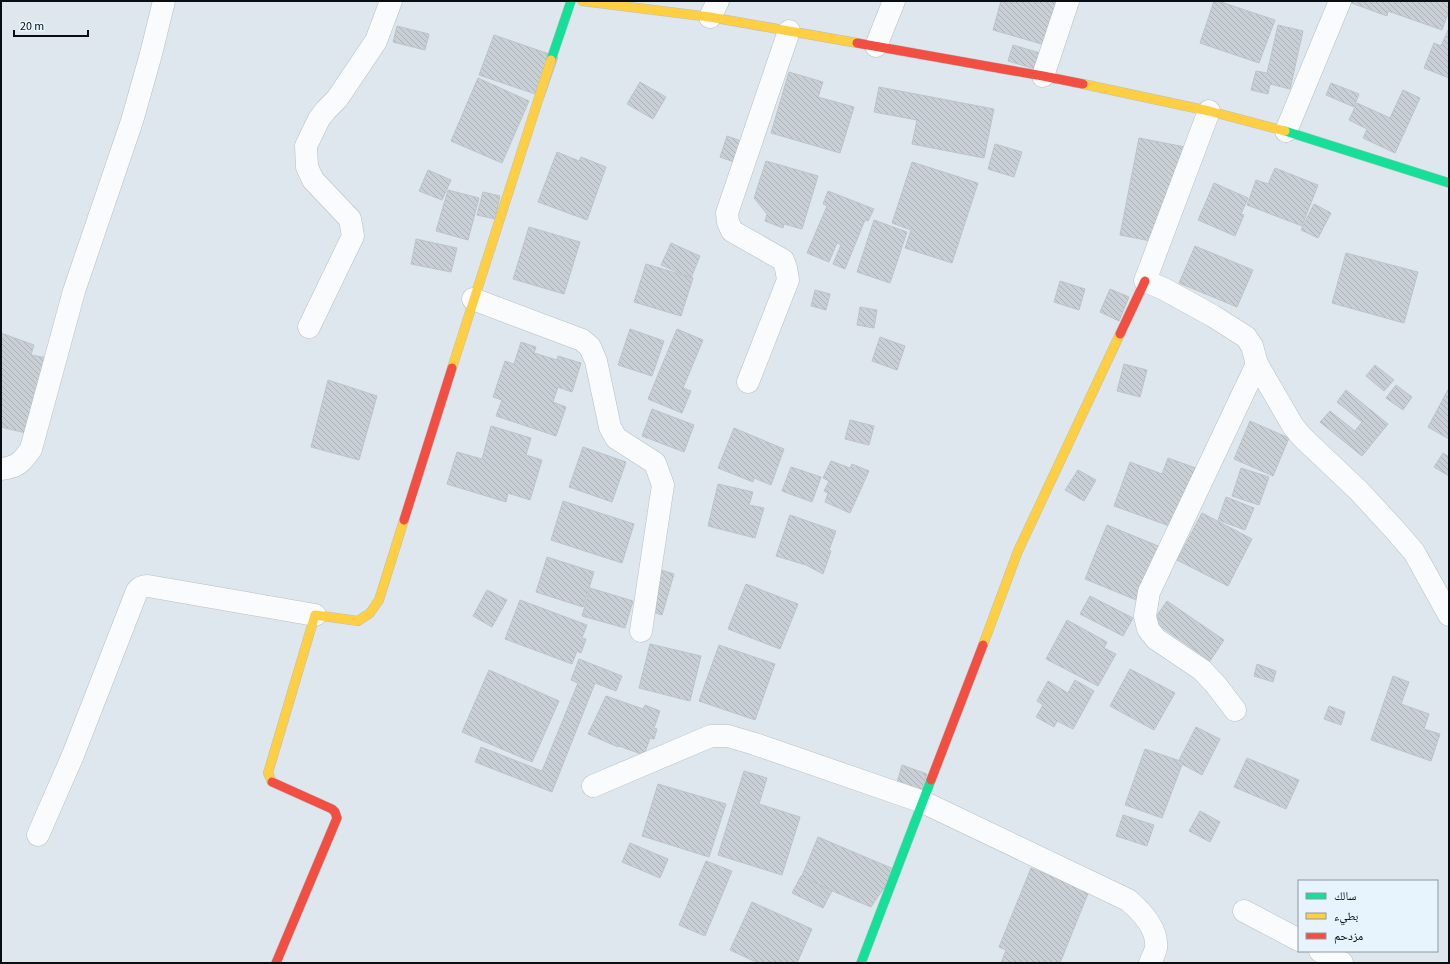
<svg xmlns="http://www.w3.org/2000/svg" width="1450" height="964" viewBox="0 0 1450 964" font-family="'Source Sans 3','Noto Naskh Arabic',sans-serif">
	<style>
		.building { fill: url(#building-back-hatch); stroke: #bdc4c9 }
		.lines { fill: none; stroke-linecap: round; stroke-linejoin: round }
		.street-casing { stroke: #b8bfc4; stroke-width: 23 }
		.fast-casing { stroke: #b8bfc4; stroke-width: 10 }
		.slow-casing { stroke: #b8bfc4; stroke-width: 10 }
		.jam-casing { stroke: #b8bfc4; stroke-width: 10 }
		.street { stroke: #fafbfc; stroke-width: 22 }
		.fast { stroke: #16e098; stroke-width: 9 }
		.slow { stroke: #ffcf43; stroke-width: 9 }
		.jam { stroke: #f24e42; stroke-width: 9 }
	</style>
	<defs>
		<pattern id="building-back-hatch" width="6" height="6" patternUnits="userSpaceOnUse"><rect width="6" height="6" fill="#c9d0d5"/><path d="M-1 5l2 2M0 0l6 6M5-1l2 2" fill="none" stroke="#abb1b6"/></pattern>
	</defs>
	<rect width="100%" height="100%" fill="#dde7ed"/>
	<g class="building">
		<path d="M1001 1H1054L1064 4 1052 47 993 30Z"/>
		<path d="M1214 1H1218L1275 20 1259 63 1200 43Z"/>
		<path d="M1346 1H1449V11L1442 30 1388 11 1387 16Z"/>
		<path d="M1278 25 1303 31 1290 89 1270 84 1268 94 1251 90 1256 71 1267 73Z"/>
		<path d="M397 26 429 34 425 50 393 42Z"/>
		<path d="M1449 28V78L1424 68 1434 43 1441 46Z"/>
		<path d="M494 35 558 57 544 97 479 75Z"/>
		<path d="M1013 45 1047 55 1042 71 1008 61Z"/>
		<path d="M789 72 823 82 818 97 854 107 840 153 771 133Z"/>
		<path d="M478 78 529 101 502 163 451 141Z"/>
		<path d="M640 82 666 97 653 119 627 104Z"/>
		<path d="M1331 83 1359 94 1354 107 1326 95Z"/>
		<path d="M879 87 994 109 984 158 912 144 917 120 874 112Z"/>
		<path d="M1403 90 1420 98 1395 153 1363 138 1367 129 1349 120 1357 103 1390 118Z"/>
		<path d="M727 136 747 143 739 164 720 157Z"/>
		<path d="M1139 138 1185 147 1166 244 1120 235Z"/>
		<path d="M995 144 1022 152 1014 177 988 169Z"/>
		<path d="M557 152 579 161 581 157 606 167 587 220 538 202Z"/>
		<path d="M766 161 818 176 802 229 784 224 783 228 765 221 767 214 754 198Z"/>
		<path d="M912 162 978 183 952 263 905 248 911 230 892 223Z"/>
		<path d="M1275 168 1318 185 1302 226 1247 205 1256 180 1268 184Z"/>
		<path d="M428 170 451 180 442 200 419 191Z"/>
		<path d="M1214 183 1248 198 1241 214 1244 215 1235 236 1198 220Z"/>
		<path d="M448 190 479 198 468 240 436 231Z"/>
		<path d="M828 191 874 209 868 221 865 220 845 269 833 264 841 245 837 243 829 262 807 253 827 206 823 204Z"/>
		<path d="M483 192 500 196 495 219 477 215Z"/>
		<path d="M1314 204 1331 213 1318 238 1301 230Z"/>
		<path d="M874 220 907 232 890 283 857 272Z"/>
		<path d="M529 227 580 242 564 294 513 279Z"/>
		<path d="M416 239 457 248 451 272 411 264Z"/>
		<path d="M671 243 700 256 691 278 661 265Z"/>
		<path d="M1195 246 1253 270 1237 307 1179 283Z"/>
		<path d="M1346 253 1418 272 1404 323 1332 303Z"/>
		<path d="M646 264 693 278 681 316 634 302Z"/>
		<path d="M1060 281 1085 289 1079 310 1054 302Z"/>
		<path d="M1110 289 1129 297 1119 321 1100 312Z"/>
		<path d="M815 290 830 294 826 310 811 306Z"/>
		<path d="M860 307 877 310 874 328 857 325Z"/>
		<path d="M630 329 664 341 652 376 618 365Z"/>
		<path d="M677 329 703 340 683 388 691 391 682 413 648 399Z"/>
		<path d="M1 333 34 345 31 355 48 358 26 433 1 427Z"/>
		<path d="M880 337 905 346 897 370 872 361Z"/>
		<path d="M521 342 536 347 534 353 557 360 558 356 581 363 572 392 558 387 553 402 566 407 556 436 496 416 502 400 493 397 505 361 514 364Z"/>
		<path d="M1124 364 1147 370 1140 397 1117 391Z"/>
		<path d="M1375 365 1394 380 1384 391 1366 376Z"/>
		<path d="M328 380 377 396 359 460 311 447Z"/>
		<path d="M1396 385 1412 397 1403 410 1386 398Z"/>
		<path d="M1449 388V439L1428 427Z"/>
		<path d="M1346 390 1388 424 1362 456 1320 422 1330 411 1355 431 1362 422 1337 402Z"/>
		<path d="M652 409 694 425 684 452 642 436Z"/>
		<path d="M850 420 874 426 869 445 845 439Z"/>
		<path d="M1250 421 1289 438 1273 476 1234 459Z"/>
		<path d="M491 426 531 438 526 455 542 460 530 500 508 493 506 502 447 484 457 452 482 459Z"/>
		<path d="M734 428 784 449 771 485 754 478 753 482 718 468Z"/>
		<path d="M583 447 626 462 612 502 569 487Z"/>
		<path d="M1443 453 1449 457V476L1434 467Z"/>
		<path d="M1168 458 1207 472 1175 528 1114 506 1130 462 1162 474Z"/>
		<path d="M831 461 850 468 852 464 869 471 850 513 825 502 828 493 824 491 829 481 823 478Z"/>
		<path d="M791 467 821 477 812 502 782 491Z"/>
		<path d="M1241 468 1269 477 1259 505 1232 496Z"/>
		<path d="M1078 470 1096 480 1084 501 1065 490Z"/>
		<path d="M718 484 753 492 749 505 764 508 755 538 708 526Z"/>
		<path d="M1226 497 1254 508 1245 530 1218 520Z"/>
		<path d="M563 501 634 524 622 563 551 540Z"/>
		<path d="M1202 513 1252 539 1228 586 1177 560Z"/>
		<path d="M790 515 836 531 829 550 831 551 823 574 806 565 776 556Z"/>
		<path d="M1107 525 1168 550 1146 604 1085 579Z"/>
		<path d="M547 557 594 572 583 607 536 592Z"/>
		<path d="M655 568 674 574 662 615 643 609Z"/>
		<path d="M746 584 798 604 780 649 728 629Z"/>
		<path d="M590 588 633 601 625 628 582 616Z"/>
		<path d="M487 590 507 600 492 627 473 616Z"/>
		<path d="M1090 596 1133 618 1123 636 1080 614Z"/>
		<path d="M520 600 587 625 582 638 586 639 581 653 577 651 572 664 505 639Z"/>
		<path d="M1167 601 1224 640 1210 661 1153 621Z"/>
		<path d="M1067 620 1107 642 1104 648 1116 654 1098 686 1046 659Z"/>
		<path d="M650 644 701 656 690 701 639 688Z"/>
		<path d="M719 645 775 664 755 720 699 701Z"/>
		<path d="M579 659 622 676 616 691 595 683 552 792 475 762 481 747 542 771 578 683 571 680Z"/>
		<path d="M1257 664 1276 671 1273 682 1254 676Z"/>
		<path d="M1130 669 1175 693 1154 730 1110 706Z"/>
		<path d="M489 670 559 701 532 762 462 732Z"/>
		<path d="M1393 676 1409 682 1401 704 1429 714 1424 729 1440 734 1431 761 1371 740Z"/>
		<path d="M1075 680 1094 691 1073 729 1057 721 1054 727 1036 717 1043 705 1037 701 1048 681 1068 693Z"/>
		<path d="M606 696 643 709 645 705 660 711 654 728 657 729 654 739 650 738 644 755 619 746 618 747 588 734Z"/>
		<path d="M1329 706 1345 712 1341 725 1324 719Z"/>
		<path d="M1196 727 1220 739 1202 775 1178 762Z"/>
		<path d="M1145 749 1183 762 1162 818 1125 805Z"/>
		<path d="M1247 758 1299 780 1286 809 1234 787Z"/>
		<path d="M902 765 927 774 921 791 897 783Z"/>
		<path d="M744 771 767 778 759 804 800 817 782 875 718 855Z"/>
		<path d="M658 784 726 804 709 857 642 836Z"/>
		<path d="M1200 811 1220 822 1210 842 1189 831Z"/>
		<path d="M1123 815 1154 825 1147 846 1116 836Z"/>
		<path d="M818 837 896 870 871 907 801 878Z"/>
		<path d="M630 843 668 859 660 878 622 862Z"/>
		<path d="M706 861 732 871 705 936 679 925Z"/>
		<path d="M1031 868 1089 891 1060 963H1001L1006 950 999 947Z"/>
		<path d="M801 876 832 891 823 908 792 893Z"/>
		<path d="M752 902 812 929 797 963H758L730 950Z"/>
	</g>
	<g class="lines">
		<g class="street-casing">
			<g id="street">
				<path d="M710 17 718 1"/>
				<path d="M876 46 894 1"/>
				<path d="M1043 76 1068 1"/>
				<path d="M1209 111 1145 281 1164 289 1213 316 1246 337 1252 346 1257 364 1293 426 1302 437 1359 491 1395 530 1414 552 1449 615"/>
				<path d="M1286 131 1340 1"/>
				<path d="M473 299 582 340 590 347 596 361 610 427 616 438 655 463 663 485 641 631"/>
				<path d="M309 327 353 236 350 219 313 180 307 167 306 146 319 119 326 110 337 99 376 41 391 1"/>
				<path d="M748 382 788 280 786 268 783 260 732 231 728 222 727 213 789 31"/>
				<path d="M1 469C18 467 22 462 31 449L74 291 132 121 151 54 164 1"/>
				<path d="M1235 710 1216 685 1202 670 1156 639 1148 629 1145 616 1149 592 1257 364"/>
				<path d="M593 786 711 736H728L755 744 923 802 1128 900C1141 911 1158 929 1156 948 1155 953 1152 958 1150 963"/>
				<path d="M38 835 73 755 137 591C140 587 143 586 148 586L315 615"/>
				<path d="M1244 911 1299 940"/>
				<path d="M1320 951 1342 963"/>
			</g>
		</g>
		<g class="fast-casing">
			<g id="fast">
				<path d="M551 60 571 1"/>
				<path d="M1285 131 1449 183"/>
				<path d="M861 963 931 780"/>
			</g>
		</g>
		<g class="slow-casing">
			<g id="slow">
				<path d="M582 1 710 17 857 43"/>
				<path d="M1083 84 1209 111 1285 131"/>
				<path d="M452 368 551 60"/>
				<path d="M983 645 1018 551 1120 334"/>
				<path d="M272 782 268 773 315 615 358 621 370 613 379 600 404 520"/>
			</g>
		</g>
		<g class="jam-casing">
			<g id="jam">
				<path d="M857 43 1043 76 1083 84"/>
				<path d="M1120 334 1145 281"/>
				<path d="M404 520 452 368"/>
				<path d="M931 780 983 645"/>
				<path d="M272 782 332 809 335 812 337 818 276 963"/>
			</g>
		</g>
		<use href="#street" class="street"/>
		<use href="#fast" class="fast"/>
		<use href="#slow" class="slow"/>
		<use href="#jam" class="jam"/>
	</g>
	<rect width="1450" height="964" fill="none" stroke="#090e12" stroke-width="4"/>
	<rect x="1298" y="880" width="140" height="72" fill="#e7f4fe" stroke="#8e98a0"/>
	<rect x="1306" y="893" width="20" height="6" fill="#16e098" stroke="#8e98a0"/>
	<text x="1334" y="900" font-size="12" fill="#090e12">سالك</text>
	<rect x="1306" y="913" width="20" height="6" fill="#ffcf43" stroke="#8e98a0"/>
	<text x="1334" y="920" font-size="12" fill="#090e12">بطيء</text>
	<rect x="1306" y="933" width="20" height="6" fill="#f24e42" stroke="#8e98a0"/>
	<text x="1334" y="940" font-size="12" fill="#090e12">مزدحم</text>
	<path d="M14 30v6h74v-6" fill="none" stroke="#090e12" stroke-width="2"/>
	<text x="20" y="30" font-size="12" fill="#090e12" stroke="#e7f4fe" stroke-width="3" paint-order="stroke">20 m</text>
</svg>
